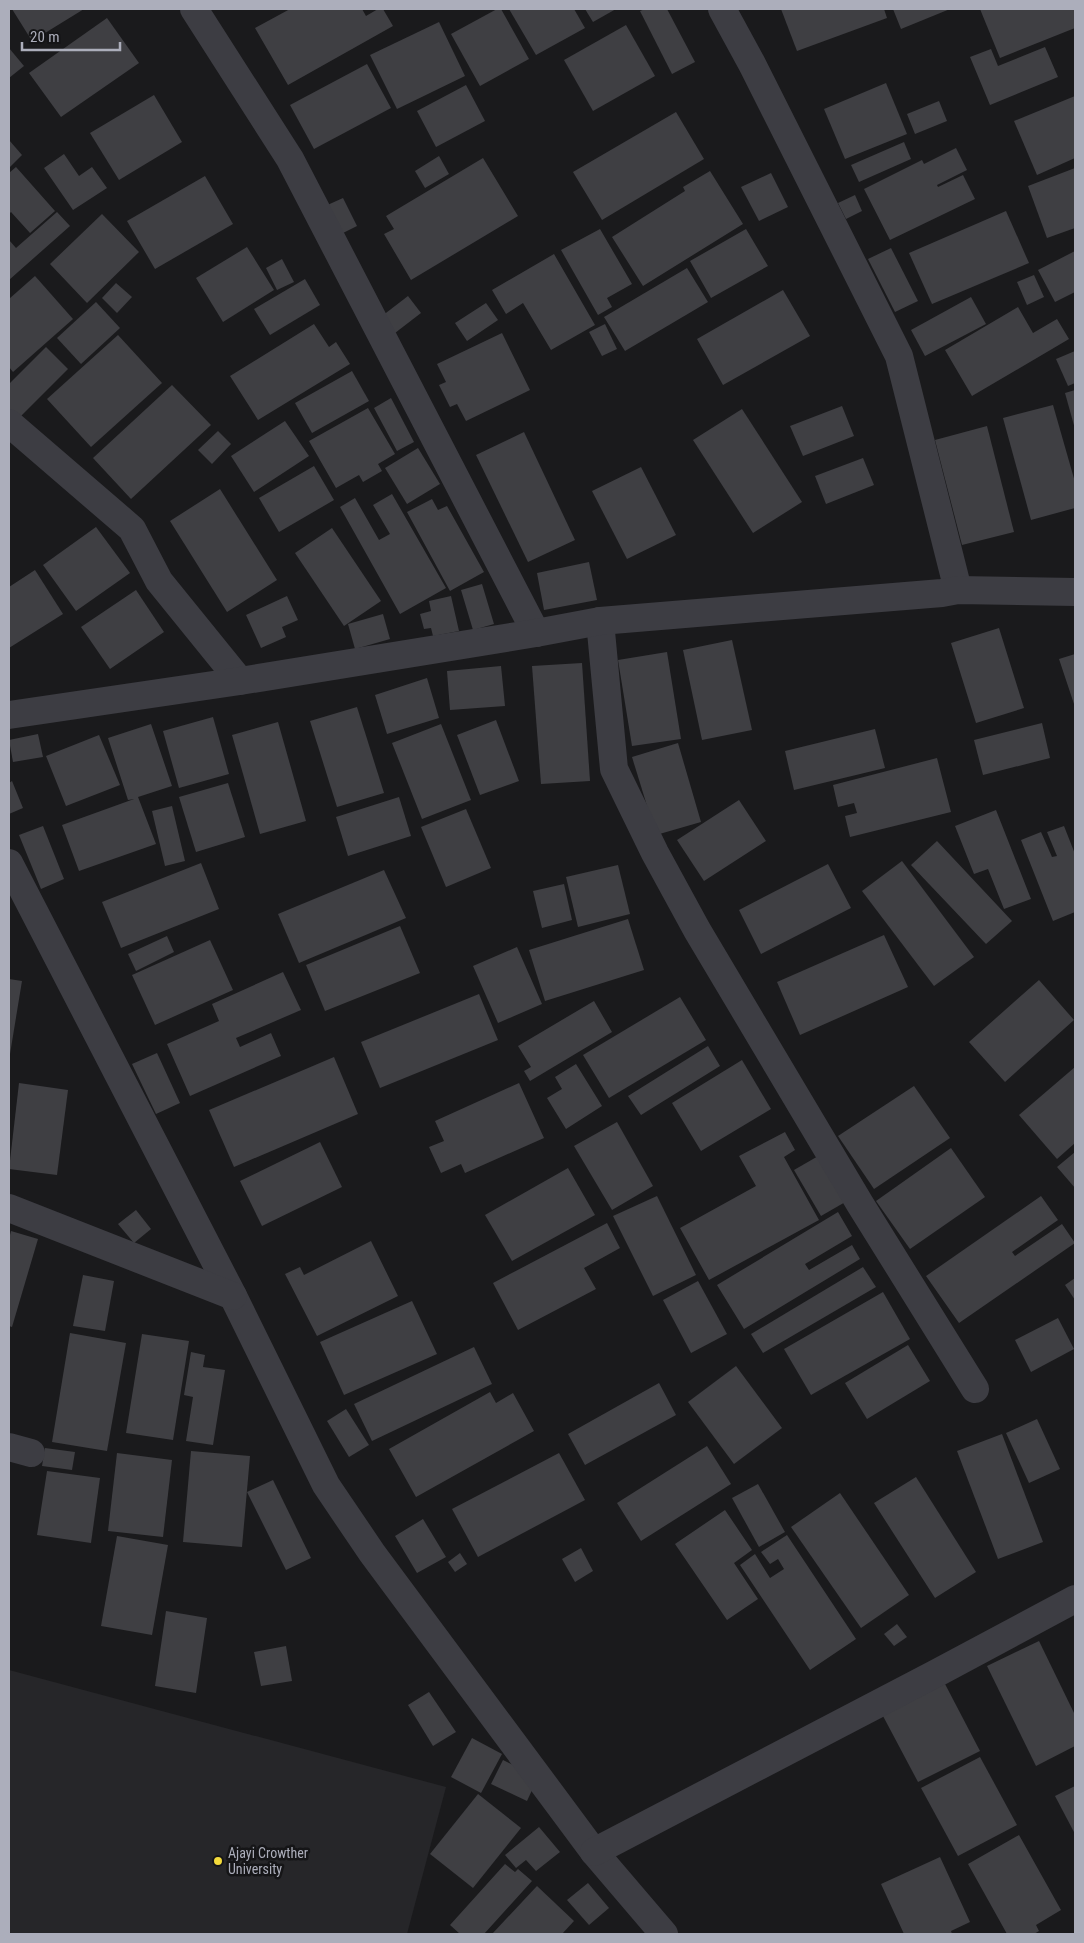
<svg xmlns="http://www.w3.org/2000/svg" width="1084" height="1943" viewBox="0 0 1084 1943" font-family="'Roboto Condensed',sans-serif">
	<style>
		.built { fill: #262629 }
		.building { fill: #3f3f43 }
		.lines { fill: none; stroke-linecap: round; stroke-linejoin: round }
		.minor { stroke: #3d3d43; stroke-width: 28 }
		.tertiary { stroke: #3d3d43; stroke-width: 28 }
		.poi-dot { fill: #f3da3b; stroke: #151517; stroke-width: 2 }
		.labels { text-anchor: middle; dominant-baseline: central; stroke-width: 5; stroke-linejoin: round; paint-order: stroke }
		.poi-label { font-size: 14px; fill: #acaebb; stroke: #151517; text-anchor: start }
	</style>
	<rect width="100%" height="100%" fill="#1a1a1c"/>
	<path class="built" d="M9 1670 446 1787 407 1934H9Z"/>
	<g class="building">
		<path d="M12 9H84L32 41Z"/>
		<path d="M290 9H362L366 16 378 9H383L393 26 288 85 255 28Z"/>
		<path d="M497 9H501L529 59 480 86 451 34Z"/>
		<path d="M509 9H574L585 28 536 55Z"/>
		<path d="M585 9H616L593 22Z"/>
		<path d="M645 9H667L695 62 672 74 640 11Z"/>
		<path d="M781 9H884L887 18 797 51Z"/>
		<path d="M893 9H950L901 29Z"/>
		<path d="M980 9H1075V28L1000 58Z"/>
		<path d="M107 18 139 63 61 117 29 73Z"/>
		<path d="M439 22 465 76 397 109 370 55Z"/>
		<path d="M626 25 655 76 593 111 564 60Z"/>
		<path d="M1045 47 1058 77 990 105 970 57 991 49 998 66Z"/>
		<path d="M9 48 24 66 9 78Z"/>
		<path d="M367 64 391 108 314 149 290 105Z"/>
		<path d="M886 83 907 134 845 159 824 109Z"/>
		<path d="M466 85 485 121 436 147 417 111Z"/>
		<path d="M154 95 182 142 119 180 90 133Z"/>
		<path d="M1075 96V158L1037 175 1014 121Z"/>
		<path d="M939 101 947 121 915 134 907 114Z"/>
		<path d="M676 112 704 159 602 220 573 172Z"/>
		<path d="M9 140 22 155 9 168Z"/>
		<path d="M904 142 911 159 859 182 851 165Z"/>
		<path d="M956 148 967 170 937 185 938 187 963 175 975 199 890 240 864 189 922 160 924 164Z"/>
		<path d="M64 154 79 176 92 167 107 188 73 210 44 168Z"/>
		<path d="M439 156 449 174 425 188 415 171Z"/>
		<path d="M483 158 518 216 411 280 384 234 394 229 386 216Z"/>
		<path d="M16 167 55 211 30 233 11 212 9 214V173Z"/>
		<path d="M1075 168V228L1047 238 1028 186Z"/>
		<path d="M710 171 743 224 643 286 612 237 685 191 683 187Z"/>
		<path d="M771 173 788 207 759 221 741 187Z"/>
		<path d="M205 176 233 224 155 269 127 221Z"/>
		<path d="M855 195 862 211 846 219 838 203Z"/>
		<path d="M343 198 357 226 337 236 323 207Z"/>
		<path d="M1006 211 1029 263 932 304 909 253Z"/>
		<path d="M57 212 70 226 9 280V240L16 248Z"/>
		<path d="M102 214 139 252 87 303 50 264Z"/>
		<path d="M600 229 632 284 607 298 612 307 598 315 561 250Z"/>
		<path d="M746 229 768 266 711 298 690 261Z"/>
		<path d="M247 247 274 290 223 322 196 278Z"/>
		<path d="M891 248 918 301 895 312 868 259Z"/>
		<path d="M1075 251V292L1055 302 1038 270Z"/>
		<path d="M554 254 595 325 551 350 523 303 506 314 492 290Z"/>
		<path d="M282 259 294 282 277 290 266 268Z"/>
		<path d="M687 268 708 302 625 351 604 317Z"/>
		<path d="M1034 275 1044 297 1027 305 1017 282Z"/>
		<path d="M35 276 73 319 13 372 9 367V299Z"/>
		<path d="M305 279 320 305 270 335 254 309Z"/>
		<path d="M116 283 132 297 117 313 102 298Z"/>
		<path d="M783 290 810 336 723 385 697 339Z"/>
		<path d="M408 296 421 313 395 333 382 316Z"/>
		<path d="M971 297 986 324 925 356 911 330Z"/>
		<path d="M96 302 120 328 81 364 57 338Z"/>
		<path d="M486 303 498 320 467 341 455 323Z"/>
		<path d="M1018 307 1033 333 1057 319 1069 339 972 396 945 350Z"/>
		<path d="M314 324 329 347 336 342 350 364 258 420 230 376Z"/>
		<path d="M605 324 617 349 602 356 589 332Z"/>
		<path d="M502 333 530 390 466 421 457 404 450 407 439 385 446 382 437 364Z"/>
		<path d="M118 335 162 383 91 447 47 399Z"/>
		<path d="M46 347 68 369 14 423 9 418V384Z"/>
		<path d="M1075 351V383L1068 386 1056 359Z"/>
		<path d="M352 371 369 401 312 433 295 403Z"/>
		<path d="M172 385 211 425 131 499 93 458Z"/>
		<path d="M1075 390V429L1065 393Z"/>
		<path d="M391 398 414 442 397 451 374 408Z"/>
		<path d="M1053 405 1075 482V508L1031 520 1003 418Z"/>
		<path d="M842 406 854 436 803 456 790 426Z"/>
		<path d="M368 408 395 454 378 464 382 471 363 482 359 475 336 488 309 441Z"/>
		<path d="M742 409 802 502 753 533 693 440Z"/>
		<path d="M285 421 309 456 254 492 231 456Z"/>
		<path d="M987 426 1014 532 962 545 935 440Z"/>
		<path d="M218 431 231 444 212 464 198 450Z"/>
		<path d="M524 432 575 540 528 562 476 455Z"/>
		<path d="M418 448 440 484 407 504 385 468Z"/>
		<path d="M863 458 874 485 826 504 815 476Z"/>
		<path d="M314 466 334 500 279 532 259 498Z"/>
		<path d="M641 467 676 535 627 559 592 491Z"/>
		<path d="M220 489 277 580 227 612 170 521Z"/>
		<path d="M392 494 446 588 400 614 340 507 355 498 379 540 390 534 373 505Z"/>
		<path d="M432 499 438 510 447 506 484 572 450 591 407 512Z"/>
		<path d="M96 527 130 573 76 611 43 565Z"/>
		<path d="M332 528 381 601 344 626 295 553Z"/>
		<path d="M589 562 597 600 544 610 537 573Z"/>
		<path d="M35 570 63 614 9 648V587Z"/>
		<path d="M482 584 494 624 473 630 461 590Z"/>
		<path d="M136 590 164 632 110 669 81 627Z"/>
		<path d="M287 596 298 620 282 627 286 637 261 648 246 615Z"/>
		<path d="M451 596 459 631 433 636 431 628 424 629 420 614 431 611 429 601Z"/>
		<path d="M383 614 390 639 355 649 348 624Z"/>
		<path d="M999 628 1024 708 976 723 951 643Z"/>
		<path d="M732 640 752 730 702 740 683 650Z"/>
		<path d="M667 652 681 739 632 746 618 660Z"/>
		<path d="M1075 654V707L1059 659Z"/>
		<path d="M582 663 590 781 541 784 532 666Z"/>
		<path d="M501 666 505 706 450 710 447 671Z"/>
		<path d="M427 678 439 718 387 734 375 695Z"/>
		<path d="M357 707 384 793 337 807 310 721Z"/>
		<path d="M213 717 229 774 179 788 163 731Z"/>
		<path d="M496 720 519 781 480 795 457 735Z"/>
		<path d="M278 722 306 821 260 834 232 735Z"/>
		<path d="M1042 723 1050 758 983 775 974 740Z"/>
		<path d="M151 724 172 786 138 797 156 844 79 871 62 825 134 799 128 800 108 738Z"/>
		<path d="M441 724 471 800 422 819 392 743Z"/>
		<path d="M875 729 885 768 794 790 785 751Z"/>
		<path d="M38 734 43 757 13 762 9 740Z"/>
		<path d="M99 735 120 785 66 806 46 756Z"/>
		<path d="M678 743 701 822 656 835 632 757Z"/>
		<path d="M937 758 951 812 850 837 845 816 857 813 854 803 838 807 833 785Z"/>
		<path d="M12 781 23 808 9 814V783Z"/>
		<path d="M228 783 245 837 196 852 179 797Z"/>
		<path d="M399 797 411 836 348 856 336 817Z"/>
		<path d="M739 800 766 841 704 881 677 840Z"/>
		<path d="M172 806 185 861 165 866 152 811Z"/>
		<path d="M466 809 491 868 446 887 421 827Z"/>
		<path d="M996 810 1031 899 1004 909 988 869 974 874 955 826Z"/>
		<path d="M43 826 64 879 41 889 19 835Z"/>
		<path d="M1064 826 1075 854V912L1053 921 1021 840 1041 832 1052 857 1057 856 1047 832Z"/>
		<path d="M937 841 1012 921 986 944 911 865Z"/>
		<path d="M902 861 974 957 934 986 862 891Z"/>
		<path d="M201 863 219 909 121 948 102 902Z"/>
		<path d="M828 864 851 908 761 954 739 910Z"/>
		<path d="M618 865 630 914 578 927 566 877Z"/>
		<path d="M384 870 406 918 299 963 278 914Z"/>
		<path d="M564 884 572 920 542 928 533 891Z"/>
		<path d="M628 919 644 970 545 1001 529 950Z"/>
		<path d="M400 926 420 973 325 1011 306 965Z"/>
		<path d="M884 935 908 987 800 1035 777 982Z"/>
		<path d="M167 936 174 952 136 971 128 954Z"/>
		<path d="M210 940 233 990 155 1025 132 975Z"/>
		<path d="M517 947 542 1004 498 1023 473 966Z"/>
		<path d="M283 972 301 1010 236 1038 240 1047 271 1033 281 1056 190 1096 167 1044 219 1021 212 1004Z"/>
		<path d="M9 979 22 981 10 1054H9Z"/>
		<path d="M1039 980 1074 1020 1005 1082 969 1042Z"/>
		<path d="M479 994 498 1040 380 1088 361 1042Z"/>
		<path d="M680 997 706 1040 609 1098 583 1055Z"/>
		<path d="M594 1001 612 1032 530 1081 524 1071 531 1067 518 1046Z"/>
		<path d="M708 1046 720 1066 641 1115 628 1096Z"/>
		<path d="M157 1053 180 1103 156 1114 132 1064Z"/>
		<path d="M334 1057 358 1114 234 1167 209 1110Z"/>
		<path d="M742 1060 771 1109 701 1151 672 1103Z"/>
		<path d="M576 1064 602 1106 566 1129 547 1098 562 1089 555 1077Z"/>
		<path d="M1075 1067V1143L1057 1159 1019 1115Z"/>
		<path d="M19 1083 68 1090 57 1175 9 1169Z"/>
		<path d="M519 1083 544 1138 465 1173 461 1164 441 1173 429 1147 444 1141 435 1121Z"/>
		<path d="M914 1086 950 1138 874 1189 838 1136Z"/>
		<path d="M617 1122 653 1186 612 1210 574 1146Z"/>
		<path d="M785 1132 795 1150 784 1157 819 1220 709 1280 680 1228 756 1186 739 1156Z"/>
		<path d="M320 1142 342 1187 262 1226 240 1181Z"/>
		<path d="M951 1148 985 1197 910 1249 876 1201Z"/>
		<path d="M1075 1152V1188L1057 1167Z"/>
		<path d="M820 1155 847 1201 821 1216 794 1170Z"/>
		<path d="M568 1168 595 1215 512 1261 485 1215Z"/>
		<path d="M657 1196 696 1275 653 1296 613 1216Z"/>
		<path d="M1041 1196 1058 1220 1012 1252 1015 1256 1062 1224 1075 1243 959 1323 926 1276Z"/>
		<path d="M136 1210 151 1229 134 1243 118 1224Z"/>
		<path d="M838 1212 852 1236 805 1264 809 1270 852 1245 860 1259 744 1329 717 1285Z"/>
		<path d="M607 1223 620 1248 584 1268 596 1289 518 1330 493 1283Z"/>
		<path d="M11 1231 38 1239 12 1327 9 1326V1239Z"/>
		<path d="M371 1241 398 1296 317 1336 285 1274 300 1267 304 1275Z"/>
		<path d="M863 1267 876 1287 763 1353 751 1334Z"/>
		<path d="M83 1275 114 1281 105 1331 73 1326Z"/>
		<path d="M1075 1278V1300L1065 1285Z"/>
		<path d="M698 1281 727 1334 691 1353 663 1300Z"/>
		<path d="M883 1292 910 1339 811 1395 784 1349Z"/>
		<path d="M412 1301 437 1354 344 1395 320 1342Z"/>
		<path d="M1058 1318 1074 1349 1031 1372 1015 1340Z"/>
		<path d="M70 1333 126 1343 107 1451 52 1442Z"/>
		<path d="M142 1334 189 1341 173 1440 126 1433Z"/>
		<path d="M908 1345 930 1381 867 1419 845 1383Z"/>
		<path d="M474 1347 492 1384 372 1441 354 1404Z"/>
		<path d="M191 1352 205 1355 203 1367 225 1370 213 1445 186 1441 193 1397 184 1395Z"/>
		<path d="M736 1366 782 1428 734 1464 688 1402Z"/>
		<path d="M659 1383 676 1415 585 1465 568 1434Z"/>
		<path d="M490 1392 496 1403 513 1393 534 1431 416 1497 389 1449Z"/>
		<path d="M346 1409 369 1445 349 1457 327 1421Z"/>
		<path d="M1037 1419 1060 1469 1029 1483 1006 1433Z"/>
		<path d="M1002 1434 1043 1542 998 1559 957 1451Z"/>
		<path d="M707 1446 731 1484 641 1541 617 1503Z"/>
		<path d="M45 1448 75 1452 72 1470 42 1466Z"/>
		<path d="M191 1451 250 1456 242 1547 183 1542Z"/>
		<path d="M117 1453 172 1460 163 1537 108 1531Z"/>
		<path d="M559 1453 585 1500 478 1557 452 1509Z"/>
		<path d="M47 1471 100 1478 91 1543 37 1535Z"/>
		<path d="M916 1477 976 1572 935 1598 874 1503Z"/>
		<path d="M273 1480 311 1558 286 1570 247 1492Z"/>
		<path d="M758 1484 785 1532 759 1547 732 1498Z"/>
		<path d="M840 1493 909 1595 861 1628 791 1527Z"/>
		<path d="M725 1510 752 1550 734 1563 758 1599 727 1620 675 1544Z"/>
		<path d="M423 1519 446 1557 417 1573 395 1536Z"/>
		<path d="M787 1535 856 1639 810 1670 740 1565 755 1554 770 1578 784 1569 778 1559 770 1564 761 1552Z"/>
		<path d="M117 1536 168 1545 152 1635 101 1626Z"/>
		<path d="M581 1548 593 1571 575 1582 562 1559Z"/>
		<path d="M460 1553 467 1564 455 1572 448 1562Z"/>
		<path d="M166 1611 207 1618 196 1693 155 1686Z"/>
		<path d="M897 1624 907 1637 894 1646 884 1634Z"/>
		<path d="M1039 1641 1075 1715V1746L1036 1766 987 1666Z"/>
		<path d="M286 1646 292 1681 261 1686 254 1652Z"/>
		<path d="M945 1684 980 1751 918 1782 883 1716Z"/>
		<path d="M429 1692 456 1732 433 1746 408 1705Z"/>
		<path d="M472 1738 502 1754 481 1793 451 1777Z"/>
		<path d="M980 1757 1017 1825 958 1856 921 1788Z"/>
		<path d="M503 1760 538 1777 527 1801 491 1784Z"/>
		<path d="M1075 1786V1834L1055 1796Z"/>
		<path d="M478 1794 521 1828 473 1888 430 1854Z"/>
		<path d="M539 1827 560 1852 536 1871 526 1860 516 1868 505 1855Z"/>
		<path d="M1019 1835 1061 1910 1036 1925 1039 1931 1034 1934H1007L968 1864Z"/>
		<path d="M940 1857 970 1922 951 1931 952 1934H904L881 1884Z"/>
		<path d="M505 1864 515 1872 518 1869 532 1881 484 1934H460L450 1925Z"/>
		<path d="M588 1883 609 1908 589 1925 567 1900Z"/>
		<path d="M537 1886 574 1921 562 1934H492Z"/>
	</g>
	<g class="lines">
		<g class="minor">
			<path d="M194 9 290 159 536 633"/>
			<path d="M722 9 752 64 899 356 958 590"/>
			<path d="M9 423 132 529 159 581 240 681"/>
			<path d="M600 621 614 769 655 853 697 930 860 1204 975 1389"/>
			<path d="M9 863 233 1296 326 1485 372 1553 594 1852 664 1934"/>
			<path d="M9 1208 233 1296"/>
			<path d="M9 1447 31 1453"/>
			<path d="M594 1852 935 1674 1075 1599"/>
		</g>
		<path class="tertiary" d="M9 715 240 681 536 633 600 621 942 593 958 590 1075 592"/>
	</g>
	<circle class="poi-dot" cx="218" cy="1861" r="5"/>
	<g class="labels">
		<g class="poi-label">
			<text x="228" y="1853">Ajayi Crowther<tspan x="228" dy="16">University</tspan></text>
		</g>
	</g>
	<rect width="1084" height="1943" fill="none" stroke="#acaebb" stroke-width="20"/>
	<path d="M22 42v8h98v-8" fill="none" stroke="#acaebb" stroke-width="2.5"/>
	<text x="30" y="42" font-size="15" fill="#acaebb" stroke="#151517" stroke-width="4" paint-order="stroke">20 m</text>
</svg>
